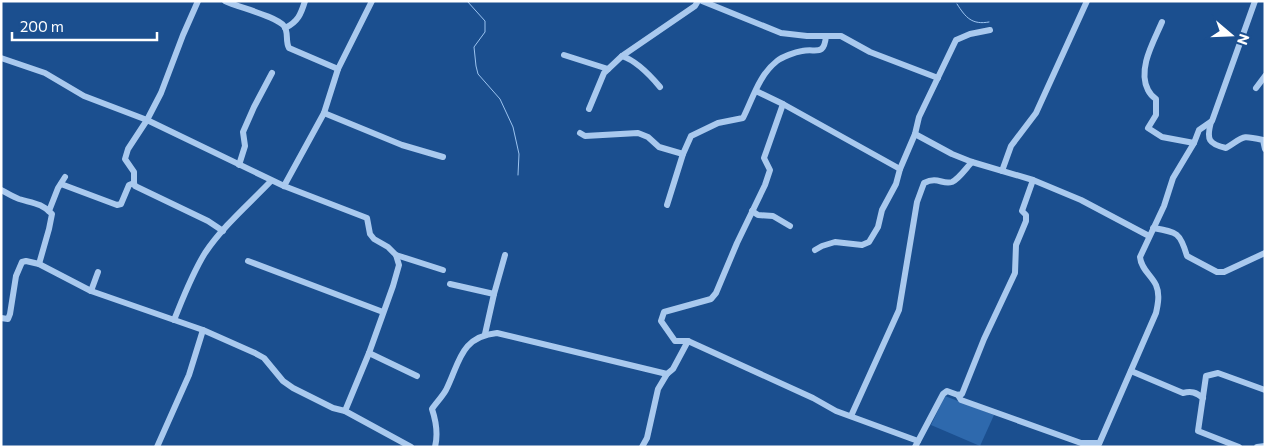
<svg xmlns="http://www.w3.org/2000/svg" width="1266" height="448" viewBox="0 0 1266 448" font-family="Commissioner,sans-serif">
	<style>
		.green { fill: #2e69ad }
		.lines { fill: none; stroke-linecap: round; stroke-linejoin: round }
		.stream { stroke: #9cc4f0; stroke-width: 1 }
		.minor { stroke: #a9c9ee; stroke-width: 6 }
	</style>
	<rect width="100%" height="100%" fill="#1b4f8f"/>
	<path class="green" d="M945 396 994 415 980 446 931 425Z"/>
	<g class="lines">
		<g class="stream">
			<path d="M467 1 485 21V32L474 47 476 66 478 74 500 99 513 127 519 154 518 175"/>
			<path d="M957 4C966 18 972 25 989 22"/>
		</g>
		<g class="minor">
			<path d="M198 1 183 35 161 93 147 120 128 149 125 159 134 172V183L135 186 208 221 223 231"/>
			<path d="M225 1C237 7 276 16 284 26 289 32 285 41 289 48L338 69"/>
			<path d="M702 1 781 33 807 36H841L870 52 938 78"/>
			<path d="M1162 22C1154 41 1137 69 1148 90 1150 94 1153 97 1156 99V115L1148 128 1162 137 1194 143"/>
			<path d="M285 28C298 22 301 14 305 1"/>
			<path d="M564 55 608 69"/>
			<path d="M622 56C637 61 650 75 660 87"/>
			<path d="M1 58 45 73 84 96 147 120 284 186 367 218 370 234 374 239 388 247 396 255 399 265 393 286 369 353 345 411"/>
			<path d="M1256 88 1265 76"/>
			<path d="M756 91 783 104 900 169"/>
			<path d="M589 109 604 73 622 56 695 6 698 1"/>
			<path d="M324 113 402 145 443 157"/>
			<path d="M1211 122C1206 140 1209 144 1226 148 1245 136 1241 135 1263 140L1265 149"/>
			<path d="M580 133 585 136 638 133 648 137 659 147 683 154"/>
			<path d="M915 134 952 154 972 162 1033 180 1081 200 1149 236"/>
			<path d="M239 165 245 146 243 132 254 107 272 73"/>
			<path d="M1002 171 1011 146 1036 113 1087 1"/>
			<path d="M61 184 117 205 121 204 129 185 134 183"/>
			<path d="M284 186 324 113 338 69 372 1"/>
			<path d="M1 190C7 193 13 197 19 199 32 203 42 203 52 214L49 229 39 264"/>
			<path d="M667 205 683 154 691 136 718 123 743 118C753 98 759 75 777 61 782 57 795 52 802 51 816 48 824 57 826 36"/>
			<path d="M49 211 58 188 65 177"/>
			<path d="M752 211 758 215 773 216 790 226"/>
			<path d="M1153 228C1177 232 1180 232 1187 256L1217 272H1224L1265 253"/>
			<path d="M815 250 822 246 835 242 862 245 869 242 878 227 882 210 896 184 900 169 915 134 919 117 956 40 970 34 990 30"/>
			<path d="M396 255 443 270"/>
			<path d="M248 261 383 312"/>
			<path d="M450 284 494 294"/>
			<path d="M91 291 98 272"/>
			<path d="M1 318 8 319 10 314 16 276 22 262 26 261 39 264 91 291 203 330 255 353 264 358 283 381 293 388 333 408 345 411 411 447"/>
			<path d="M174 320C183 298 192 274 205 253 223 226 249 204 271 181"/>
			<path d="M485 334 494 294 505 255"/>
			<path d="M688 341H675L661 321 664 312 711 299 716 293 737 243 765 185 770 170 764 158 783 104"/>
			<path d="M369 353 417 376"/>
			<path d="M1131 371 1183 393C1191 391 1196 392 1203 398"/>
			<path d="M958 395 961 400 1081 443H1097"/>
			<path d="M851 416 899 310 917 202 924 183C938 176 942 185 952 182 959 179 967 167 972 162"/>
			<path d="M157 447 189 375 203 330"/>
			<path d="M435 447C438 435 436 421 432 409 436 403 442 397 446 390 460 362 460 337 497 333L667 374 673 369 688 341 813 398 836 411 918 441"/>
			<path d="M642 447 647 438 658 389 667 374"/>
			<path d="M915 447 943 394 947 391 958 395 962 394 984 339 1015 273 1016 245 1026 221V215L1022 211 1033 180"/>
			<path d="M1093 447 1099 444 1156 313C1158 304 1160 294 1156 285 1151 275 1141 269 1140 257L1164 206 1173 178 1194 143 1199 130 1212 121 1255 1"/>
			<path d="M1239 447 1198 431 1206 376 1218 373 1265 390"/>
			<path d="M1257 447 1265 446"/>
		</g>
	</g>
	<rect width="1266" height="448" fill="none" stroke="#ffffff" stroke-width="5"/>
	<g transform="translate(1231 35) rotate(109)" stroke="#1b4f8f" stroke-width="4" paint-order="stroke">
	<path d="M0-4L9 19L0 12L-9 19Z" fill="#ffffff"/>
	<text y="-8" font-size="14" font-weight="bold" text-anchor="middle" fill="#ffffff">N</text>
	</g>
	<path d="M12 32v8h145v-8" fill="none" stroke="#ffffff" stroke-width="2.5"/>
	<text x="20" y="32" font-size="15" fill="#ffffff" stroke="#1b4f8f" stroke-width="4" paint-order="stroke">200 m</text>
</svg>
